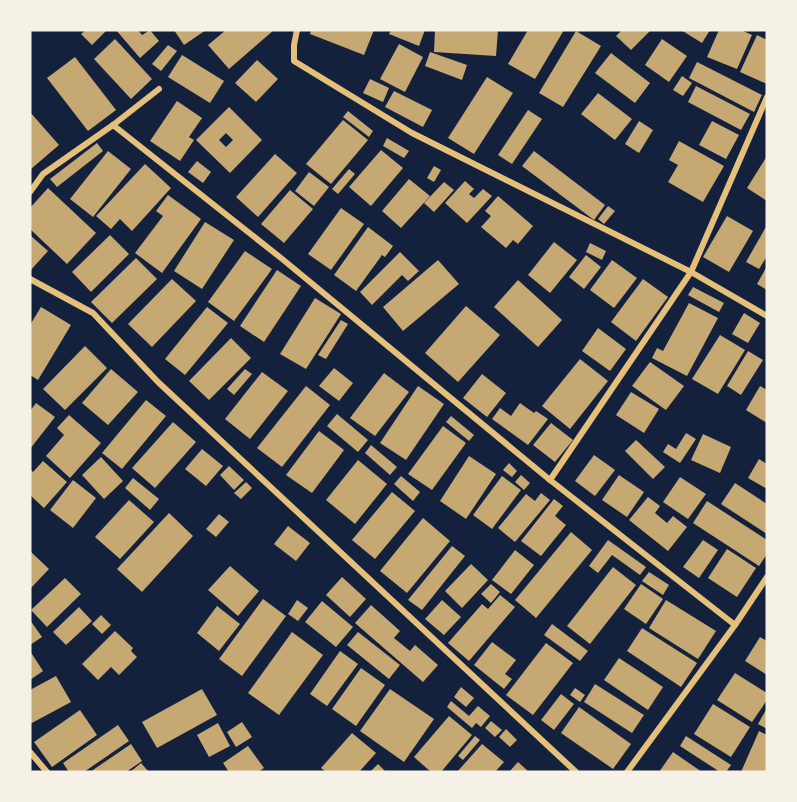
<svg xmlns="http://www.w3.org/2000/svg" width="797" height="802" viewBox="0 0 797 802" font-family="Figtree,sans-serif">
	<style>
		.building { fill: #c6a872; fill-rule: evenodd }
		.lines { fill: none; stroke-linecap: round; stroke-linejoin: round }
		.minor { stroke: #e5c07b; stroke-width: 6 }
	</style>
	<rect width="100%" height="100%" fill="#14213d"/>
	<g class="building">
		<path d="M86 30H107L92 45 81 34Z"/>
		<path d="M116 30H138L142 35 150 30 159 41 140 58Z"/>
		<path d="M174 30H206L184 45Z"/>
		<path d="M226 30H274L229 69 208 45Z"/>
		<path d="M311 30H374L364 55 310 34Z"/>
		<path d="M391 30H425L419 46 389 34Z"/>
		<path d="M435 30H498L496 56 434 52Z"/>
		<path d="M528 30H564L535 79 508 64Z"/>
		<path d="M622 30H651L631 50 616 36Z"/>
		<path d="M681 30H710L702 43Z"/>
		<path d="M719 30H741L752 35 737 69 707 57Z"/>
		<path d="M576 31 601 46 563 107 539 93Z"/>
		<path d="M757 35 767 40V84L740 72Z"/>
		<path d="M115 39 152 79 131 99 94 59Z"/>
		<path d="M662 39 687 56 669 82 645 65Z"/>
		<path d="M399 44 423 57 405 92 380 79Z"/>
		<path d="M168 45 177 51 161 71 152 64Z"/>
		<path d="M430 52 467 65 462 80 425 66Z"/>
		<path d="M611 53 650 83 635 103 595 73Z"/>
		<path d="M182 55 224 81 210 103 168 77Z"/>
		<path d="M75 57 116 110 88 131 47 78Z"/>
		<path d="M257 60 278 79 256 102 235 83Z"/>
		<path d="M697 62 762 95 754 112 689 78Z"/>
		<path d="M682 76 692 83 683 96 673 90Z"/>
		<path d="M487 77 513 93 474 154 448 138Z"/>
		<path d="M370 79 389 88 383 102 363 93Z"/>
		<path d="M696 86 750 114 741 130 688 102Z"/>
		<path d="M394 91 432 110 423 127 385 107Z"/>
		<path d="M598 93 632 119 615 140 581 114Z"/>
		<path d="M177 101 202 118 189 137 194 140 180 161 150 141Z"/>
		<path d="M229 107 262 140 230 173 196 140ZM226 133 233 140 226 147 219 140Z"/>
		<path d="M528 110 542 119 512 164 498 155Z"/>
		<path d="M348 111 373 131 369 137 343 117Z"/>
		<path d="M30 112 59 145 31 169 30 168Z"/>
		<path d="M343 120 368 140 331 184 306 164Z"/>
		<path d="M639 121 653 130 639 153 625 144Z"/>
		<path d="M712 121 739 135 726 159 699 145Z"/>
		<path d="M387 138 409 151 404 158 383 146Z"/>
		<path d="M679 141 724 166 703 202 668 182 678 165 669 160Z"/>
		<path d="M97 143 103 151 57 187 50 179Z"/>
		<path d="M381 150 403 168 371 206 349 187Z"/>
		<path d="M108 151 131 169 93 217 70 199Z"/>
		<path d="M534 151 605 205 594 220 522 166Z"/>
		<path d="M275 154 297 173 258 217 236 197Z"/>
		<path d="M767 156V201L747 188Z"/>
		<path d="M197 161 211 172 203 183 188 172Z"/>
		<path d="M145 164 171 188 132 231 120 219 111 229 96 216Z"/>
		<path d="M434 166 441 170 434 182 427 178Z"/>
		<path d="M349 169 355 174 338 194 332 189Z"/>
		<path d="M309 172 329 187 314 206 295 191Z"/>
		<path d="M409 179 430 196 401 228 382 211Z"/>
		<path d="M465 181 474 189 469 194 474 198 483 189 492 196 467 223 445 203Z"/>
		<path d="M444 182 454 190 434 212 424 203Z"/>
		<path d="M48 188 96 233 67 264 30 229V208Z"/>
		<path d="M290 190 313 209 284 243 261 224Z"/>
		<path d="M168 195 201 219 162 273 135 253 163 216 156 211Z"/>
		<path d="M498 196 533 226 518 244 513 240 506 248 481 227 491 216 485 211Z"/>
		<path d="M608 206 615 211 604 224 598 219Z"/>
		<path d="M341 208 364 224 331 270 308 254Z"/>
		<path d="M727 216 753 231 729 272 703 257Z"/>
		<path d="M205 222 234 240 202 289 174 271Z"/>
		<path d="M767 225V256L759 269 746 262Z"/>
		<path d="M368 227 393 246 385 257 382 255 356 291 334 275Z"/>
		<path d="M30 235 48 251 30 271Z"/>
		<path d="M110 235 129 254 91 292 72 272Z"/>
		<path d="M554 242 577 260 550 293 528 275Z"/>
		<path d="M590 243 606 251 602 260 586 252Z"/>
		<path d="M245 251 272 269 234 321 208 302Z"/>
		<path d="M400 252 419 271 408 281 402 275 372 305 360 292Z"/>
		<path d="M586 255 601 267 584 289 569 277Z"/>
		<path d="M136 258 157 279 112 323 91 302Z"/>
		<path d="M438 260 459 284 403 331 383 307Z"/>
		<path d="M612 260 637 278 614 308 590 290Z"/>
		<path d="M767 266V290L757 284Z"/>
		<path d="M277 270 301 286 264 342 240 326Z"/>
		<path d="M172 279 196 301 152 347 128 324Z"/>
		<path d="M643 279 668 297 636 341 611 322Z"/>
		<path d="M518 280 562 320 538 347 494 307Z"/>
		<path d="M693 287 724 303 719 312 688 295Z"/>
		<path d="M315 298 341 314 306 369 280 354Z"/>
		<path d="M689 303 718 318 687 376 652 358 657 348 663 351Z"/>
		<path d="M466 306 500 335 458 382 425 353Z"/>
		<path d="M41 307 71 325 38 380 30 375V325Z"/>
		<path d="M207 307 228 323 185 375 165 359Z"/>
		<path d="M744 313 760 323 748 343 732 334Z"/>
		<path d="M341 320 348 324 326 359 318 355Z"/>
		<path d="M598 328 626 349 610 371 582 351Z"/>
		<path d="M720 335 745 350 718 394 692 379Z"/>
		<path d="M231 338 251 358 209 400 189 381Z"/>
		<path d="M85 346 107 368 65 410 43 389Z"/>
		<path d="M748 351 763 360 741 395 727 386Z"/>
		<path d="M580 359 608 381 570 429 542 406Z"/>
		<path d="M650 362 684 386 666 410 632 386Z"/>
		<path d="M334 368 353 383 339 401 319 386Z"/>
		<path d="M111 369 138 392 108 425 82 403Z"/>
		<path d="M245 369 252 374 234 395 227 389Z"/>
		<path d="M262 372 288 391 250 439 225 419Z"/>
		<path d="M384 373 409 392 375 436 350 418Z"/>
		<path d="M482 374 506 393 487 417 463 398Z"/>
		<path d="M306 386 330 405 282 467 257 448Z"/>
		<path d="M418 386 444 404 406 460 380 443Z"/>
		<path d="M760 386 767 390V423L746 410Z"/>
		<path d="M631 392 659 409 644 433 616 415Z"/>
		<path d="M146 400 166 416 122 469 102 453Z"/>
		<path d="M36 403 55 417 30 449V411Z"/>
		<path d="M520 403 534 413 536 411 548 419 528 445 492 419 500 408 511 416Z"/>
		<path d="M337 414 368 440 358 452 327 426Z"/>
		<path d="M69 415 101 443 70 478 46 456 64 435 57 428Z"/>
		<path d="M451 416 474 435 469 441 446 422Z"/>
		<path d="M173 422 196 442 155 488 132 468Z"/>
		<path d="M551 423 573 440 555 462 533 445Z"/>
		<path d="M443 426 466 443 432 490 408 474Z"/>
		<path d="M319 431 344 450 312 493 286 475Z"/>
		<path d="M686 433 696 439 680 463 663 452 668 444 676 449Z"/>
		<path d="M703 434 731 447 720 473 691 460Z"/>
		<path d="M636 440 665 467 653 479 625 451Z"/>
		<path d="M371 445 397 467 390 475 365 453Z"/>
		<path d="M202 449 223 466 206 486 185 469Z"/>
		<path d="M594 455 615 470 595 496 575 481Z"/>
		<path d="M469 456 496 474 466 519 440 501Z"/>
		<path d="M101 457 123 481 104 499 82 475Z"/>
		<path d="M759 459 767 464V489L748 478Z"/>
		<path d="M358 460 387 484 355 524 326 500Z"/>
		<path d="M43 461 67 482 44 508 30 495V469L33 472Z"/>
		<path d="M509 463 517 471 512 477 503 470Z"/>
		<path d="M229 466 244 480 234 490 220 475Z"/>
		<path d="M521 475 530 483 524 490 515 482Z"/>
		<path d="M619 475 644 492 627 517 602 500Z"/>
		<path d="M401 476 420 492 413 501 394 484Z"/>
		<path d="M502 476 521 490 492 529 473 515Z"/>
		<path d="M680 477 706 494 688 519 663 502Z"/>
		<path d="M133 478 159 499 150 510 125 488Z"/>
		<path d="M73 480 96 498 73 528 50 510Z"/>
		<path d="M246 482 252 488 241 499 234 493Z"/>
		<path d="M735 483 767 504V534L721 504Z"/>
		<path d="M392 492 415 511 375 559 352 540Z"/>
		<path d="M541 493 550 500 515 542 498 528 526 494 535 501Z"/>
		<path d="M648 497 660 506 655 513 667 523 673 516 687 527 668 551 629 520Z"/>
		<path d="M554 499 563 506 555 516 566 525 541 556 521 541Z"/>
		<path d="M129 500 154 522 120 559 95 537Z"/>
		<path d="M707 501 767 540V554L759 566 693 523Z"/>
		<path d="M169 513 193 536 142 592 117 569Z"/>
		<path d="M219 514 229 522 216 537 206 529Z"/>
		<path d="M423 518 450 541 407 593 380 571Z"/>
		<path d="M288 526 310 543 296 561 274 544Z"/>
		<path d="M571 532 592 550 536 618 515 600Z"/>
		<path d="M608 540 646 567 640 575 612 555 598 573 589 566Z"/>
		<path d="M703 540 718 550 699 578 683 567Z"/>
		<path d="M452 546 465 556 422 610 408 600Z"/>
		<path d="M727 549 756 568 737 597 708 578Z"/>
		<path d="M515 550 534 565 511 594 492 580Z"/>
		<path d="M30 551 49 569 30 589Z"/>
		<path d="M471 564 488 580 462 608 445 591Z"/>
		<path d="M230 566 259 591 238 616 208 590Z"/>
		<path d="M613 567 636 585 590 644 567 626Z"/>
		<path d="M649 572 669 585 663 595 642 581Z"/>
		<path d="M342 577 366 599 350 617 326 595Z"/>
		<path d="M65 578 81 594 47 627 31 610Z"/>
		<path d="M491 584 500 592 491 603 481 594Z"/>
		<path d="M641 584 663 599 646 624 624 609Z"/>
		<path d="M500 595 515 607 469 661 448 643 482 604 488 609Z"/>
		<path d="M263 599 286 616 242 676 219 659Z"/>
		<path d="M297 600 308 608 298 621 288 614Z"/>
		<path d="M442 600 461 617 444 635 425 619Z"/>
		<path d="M666 600 716 631 698 659 649 628Z"/>
		<path d="M322 601 353 627 336 647 305 622Z"/>
		<path d="M371 605 400 631 394 638 410 651 415 645 438 665 423 682 355 623Z"/>
		<path d="M217 606 240 624 219 651 197 633Z"/>
		<path d="M79 607 92 621 66 645 53 632Z"/>
		<path d="M101 615 111 625 102 634 92 624Z"/>
		<path d="M30 620 42 637 30 645Z"/>
		<path d="M552 624 588 651 580 661 544 635Z"/>
		<path d="M642 628 697 663 681 687 627 651Z"/>
		<path d="M115 631 133 648 131 651 137 657 119 675 111 667 98 680 82 664Z"/>
		<path d="M292 632 323 655 279 715 248 693Z"/>
		<path d="M358 632 400 665 389 679 347 645Z"/>
		<path d="M760 637 767 641V675L745 661Z"/>
		<path d="M492 642 516 660 505 674 512 679 504 689 474 665Z"/>
		<path d="M546 643 573 663 533 715 506 695Z"/>
		<path d="M30 651 43 671 30 680Z"/>
		<path d="M340 651 358 664 327 706 310 694Z"/>
		<path d="M619 658 663 687 648 710 604 680Z"/>
		<path d="M361 668 385 685 356 726 332 709Z"/>
		<path d="M735 673 767 693V700L752 722 717 700Z"/>
		<path d="M56 676 71 702 30 724V690Z"/>
		<path d="M595 684 644 715 632 733 584 702Z"/>
		<path d="M461 687 474 698 466 707 454 697Z"/>
		<path d="M575 688 585 695 580 702 570 695Z"/>
		<path d="M202 689 217 715 157 748 142 722Z"/>
		<path d="M390 689 434 719 404 762 360 731Z"/>
		<path d="M561 694 574 704 554 730 541 720Z"/>
		<path d="M451 701 469 716 478 706 490 716 481 727 476 723 472 728 447 707Z"/>
		<path d="M713 704 750 727 731 757 694 734Z"/>
		<path d="M579 707 631 744 613 769 561 733Z"/>
		<path d="M767 708V729L758 724Z"/>
		<path d="M80 710 97 735 52 767 34 742Z"/>
		<path d="M449 716 472 735 441 772H431L414 757Z"/>
		<path d="M491 721 502 730 495 737 485 728Z"/>
		<path d="M242 722 252 737 236 747 227 732Z"/>
		<path d="M218 723 230 746 209 757 197 735Z"/>
		<path d="M118 725 129 741 84 772H69L63 763Z"/>
		<path d="M506 729 517 740 510 747 499 737Z"/>
		<path d="M759 731 767 735V772H741Z"/>
		<path d="M352 733 376 753 359 772H326L321 768Z"/>
		<path d="M475 736 480 740 463 760 458 756Z"/>
		<path d="M686 736 731 765 726 772H720L680 746Z"/>
		<path d="M131 744 142 761 126 772H90Z"/>
		<path d="M482 744 504 762 495 772H457Z"/>
		<path d="M248 746 264 768 258 772H229L223 763Z"/>
		<path d="M673 752 702 772H659Z"/>
		<path d="M518 762 529 772H509Z"/>
		<path d="M141 763 149 772H130Z"/>
		<path d="M378 764 386 772H370Z"/>
	</g>
	<g class="lines">
		<g class="minor">
			<path d="M297 30 294 45V61L412 133 691 272 767 316"/>
			<path d="M113 125 281 258 550 480 735 625"/>
			<path d="M30 192 43 174 113 125 159 89"/>
			<path d="M30 279 93 313 158 382 576 772"/>
			<path d="M550 480 691 272 767 97"/>
			<path d="M30 752 47 772"/>
			<path d="M627 772 735 625 767 577"/>
		</g>
	</g>
	<rect width="797" height="802" fill="none" stroke="#f6f1e7" stroke-width="63"/>
</svg>
